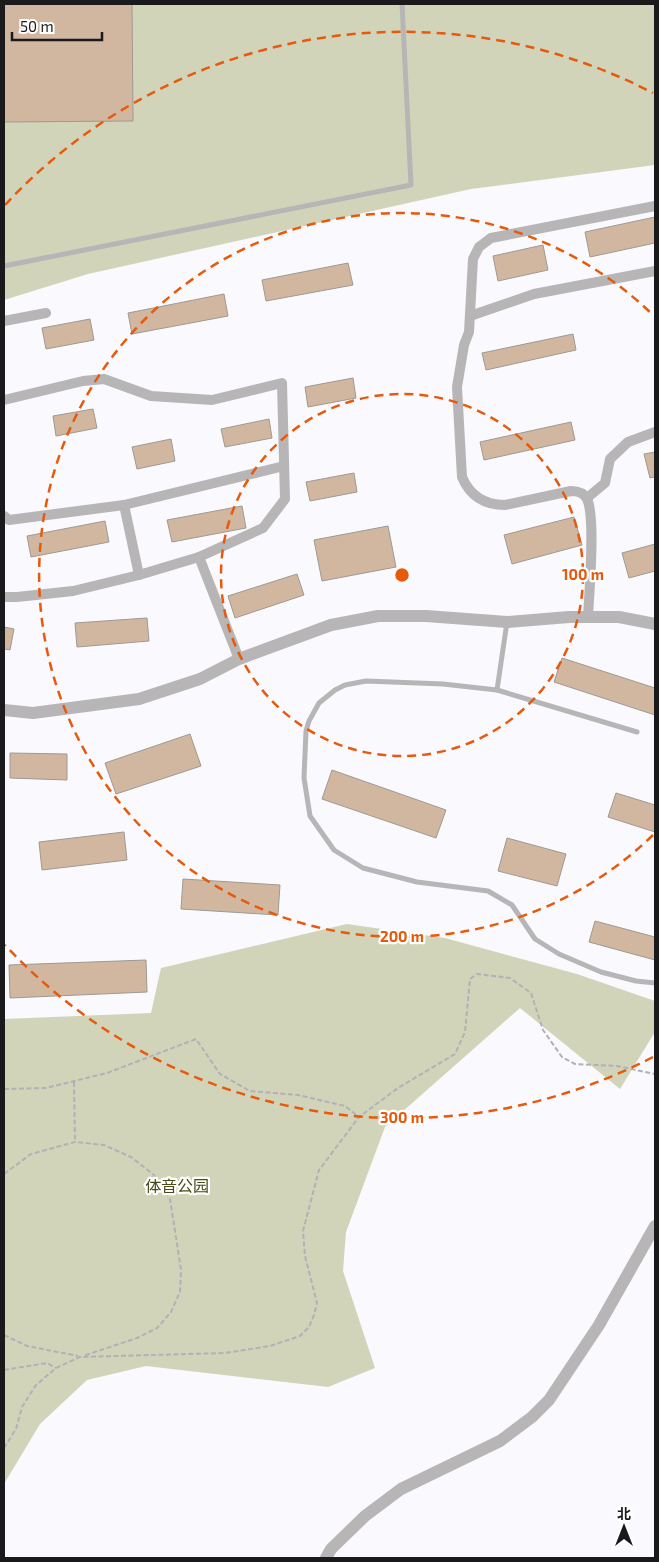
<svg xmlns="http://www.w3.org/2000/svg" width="659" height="1562" viewBox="0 0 659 1562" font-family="'Exo 2','Noto Sans SC',sans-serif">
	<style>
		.green { fill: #d2d4ba }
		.building { fill: #d1b7a0; stroke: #9f9993 }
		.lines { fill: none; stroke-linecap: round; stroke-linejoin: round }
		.path { stroke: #b1b1b6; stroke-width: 2; stroke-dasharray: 5 2.5; stroke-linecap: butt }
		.service { stroke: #b8b5b6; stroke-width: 5 }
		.minor { stroke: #b8b5b6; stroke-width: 10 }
		.tertiary { stroke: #b8b5b6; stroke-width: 12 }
		.ring { fill: none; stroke: #e8590c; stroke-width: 2.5; stroke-dasharray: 9 6 }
		.labels { text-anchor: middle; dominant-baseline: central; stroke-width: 4.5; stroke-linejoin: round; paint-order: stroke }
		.park-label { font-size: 16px; fill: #494a15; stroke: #fff }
		.centre { fill: #e8590c; stroke: #fff; stroke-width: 2.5 }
		.ring-label { font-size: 15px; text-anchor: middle; font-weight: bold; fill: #e8590c; stroke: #fff; stroke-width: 4.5; stroke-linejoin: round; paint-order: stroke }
	</style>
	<rect width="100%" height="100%" fill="#f9f9fe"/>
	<g class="green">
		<path d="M4 4H655V165L471 189 88 274 4 300Z"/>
		<path d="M347 924 445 938 577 974 655 1001V1032L620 1089 520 1008 385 1127 346 1232 343 1271 375 1368 328 1387 146 1366 87 1380 40 1424 4 1484V1019L151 1013 161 968Z"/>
	</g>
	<g class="building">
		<path d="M4 4H132L133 121 4 122Z"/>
		<path d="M655 217V243L590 257 585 232Z"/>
		<path d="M543 245 548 270 498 281 493 256Z"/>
		<path d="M348 263 353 285 266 301 262 280Z"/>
		<path d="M224 294 228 316 132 334 128 313Z"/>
		<path d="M90 319 94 340 46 349 42 328Z"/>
		<path d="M573 334 576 350 486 370 482 353Z"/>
		<path d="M353 378 356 398 308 407 305 387Z"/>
		<path d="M93 409 97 428 56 436 53 416Z"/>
		<path d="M269 419 272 438 225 447 221 429Z"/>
		<path d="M571 422 575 440 484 460 480 442Z"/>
		<path d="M171 439 175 461 137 469 132 447Z"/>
		<path d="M655 452V477L650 478 644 454Z"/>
		<path d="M354 473 357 492 310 501 306 482Z"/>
		<path d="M242 506 246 528 172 542 167 520Z"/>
		<path d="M574 517 582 545 512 564 504 535Z"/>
		<path d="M105 521 109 542 31 557 27 536Z"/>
		<path d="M388 526 396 567 322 581 314 540Z"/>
		<path d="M655 544V571L629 578 622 553Z"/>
		<path d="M297 574 304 595 235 618 228 596Z"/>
		<path d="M147 618 149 641 77 647 75 623Z"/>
		<path d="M4 627 14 629 10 650 4 649Z"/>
		<path d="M562 658 655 688V715L554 682Z"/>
		<path d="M190 734 201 766 116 794 105 763Z"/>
		<path d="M10 753 67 754V780L10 778Z"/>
		<path d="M332 770 446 810 436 838 322 799Z"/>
		<path d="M616 793 655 805V832L608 817Z"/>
		<path d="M124 832 127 860 42 870 39 842Z"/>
		<path d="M507 838 566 854 557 886 498 871Z"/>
		<path d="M183 879 280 885 278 915 181 909Z"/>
		<path d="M595 921 655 937V960L589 942Z"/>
		<path d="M146 960 147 992 10 998 9 965Z"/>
	</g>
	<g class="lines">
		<g class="path">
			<path d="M74 1082 75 1142"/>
			<path d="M4 1089 46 1088 107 1073 196 1039 220 1074 250 1091 298 1095 345 1106 359 1117"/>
			<path d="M4 1174 31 1154 75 1142 104 1145 131 1157 154 1175 170 1199 181 1270 180 1292 171 1312 157 1328 137 1338 83 1356"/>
			<path d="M4 1335 27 1346 78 1356"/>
			<path d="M4 1370 47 1363 56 1368"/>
			<path d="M4 1448 16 1429 22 1407 36 1385 56 1368 80 1357 225 1353 270 1346 300 1336 309 1327 314 1315 317 1303 305 1256 303 1231 319 1170 359 1117 398 1088 455 1054 465 1032 470 979 477 974 510 978 531 993 543 1030 562 1057 575 1064 617 1066 655 1074"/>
		</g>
		<g class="service">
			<path d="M4 266 411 185 402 4"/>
			<path d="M507 622 497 690 443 684 366 681 345 685 335 690 319 703 309 721 306 731 304 778 310 816 334 850 363 868 417 882 488 891 512 905 535 939 559 954 601 972 636 981 655 983"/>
			<path d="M497 690 637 732"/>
		</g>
		<g class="minor">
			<path d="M470 316 534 294 655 271"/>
			<path d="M4 321 46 313"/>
			<path d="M4 400 83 381 104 379 151 396 212 400 282 383 285 499 263 528 199 557 139 575 73 591 17 597H4"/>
			<path d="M587 498 605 483 610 459 628 442 655 432"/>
			<path d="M124 505 139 575"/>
			<path d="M4 516 9 520 124 505 284 466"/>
			<path d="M199 557 239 659"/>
			<path d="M588 617C589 594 596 517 587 499 584 493 578 491 571 491L505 505C485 505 470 496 462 477L457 387 464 345 469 332 473 259 479 247 491 238 655 206"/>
		</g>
		<g class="tertiary">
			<path d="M4 710 33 713 139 699 200 679 239 659 331 625 378 616H426L507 622 569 617H619L655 624"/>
			<path d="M326 1558 331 1549 365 1516 401 1489 500 1441 532 1417 549 1400 599 1325 655 1226"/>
		</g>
	</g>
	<g class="ring">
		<circle cx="402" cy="575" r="181"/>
		<path d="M653 835A362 362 0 1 1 653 315"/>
		<path d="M653 1057A543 543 0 0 1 5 945M5 205A543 543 0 0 1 653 93"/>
	</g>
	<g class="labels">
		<g class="park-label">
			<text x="177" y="1185">体音公园</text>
		</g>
	</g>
	<circle cx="402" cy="575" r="8" class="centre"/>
	<g class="ring-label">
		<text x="583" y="580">100 m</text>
		<text x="402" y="942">200 m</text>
		<text x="402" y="1123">300 m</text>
	</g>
	<rect width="659" height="1562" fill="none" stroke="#1a1a1d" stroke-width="10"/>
	<g transform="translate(624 1527)" stroke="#ffffff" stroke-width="4" paint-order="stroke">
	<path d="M0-4L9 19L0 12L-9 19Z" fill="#1a1a1d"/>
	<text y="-8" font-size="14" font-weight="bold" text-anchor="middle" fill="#1a1a1d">北</text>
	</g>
	<path d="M12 32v8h90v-8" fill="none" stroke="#1a1a1d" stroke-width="2.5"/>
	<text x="20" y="32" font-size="15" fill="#1a1a1d" stroke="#ffffff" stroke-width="4" paint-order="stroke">50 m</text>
</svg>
